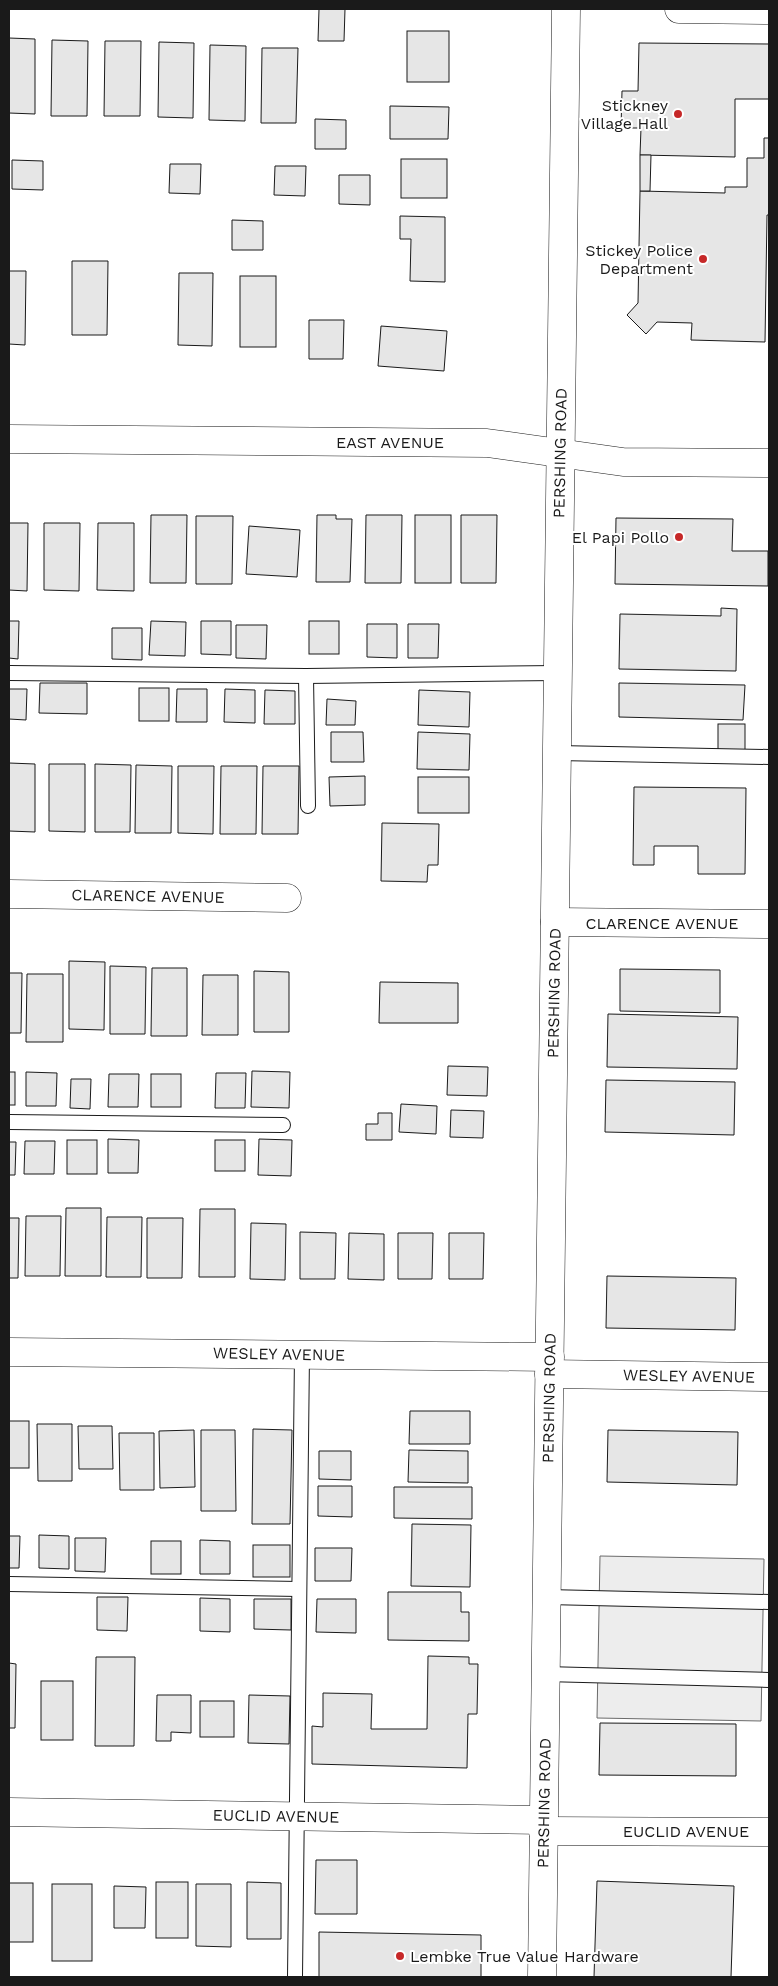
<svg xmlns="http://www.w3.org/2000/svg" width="778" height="1986" viewBox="0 0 778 1986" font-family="'Work Sans',sans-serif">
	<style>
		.parking { fill: #ededed; stroke: #6a6a6a }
		.building { fill: #e6e6e6; stroke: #1a1a1a }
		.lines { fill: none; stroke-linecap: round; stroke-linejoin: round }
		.service-casing { stroke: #1a1a1a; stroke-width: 16 }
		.minor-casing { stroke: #1a1a1a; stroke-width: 29 }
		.secondary-casing { stroke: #1a1a1a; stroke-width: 29 }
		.service { stroke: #fff; stroke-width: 14 }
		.minor { stroke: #fff; stroke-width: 28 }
		.secondary { stroke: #fff; stroke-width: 28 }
		.poi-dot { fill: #c62828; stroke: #fff; stroke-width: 2 }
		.labels { text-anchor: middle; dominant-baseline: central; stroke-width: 4; stroke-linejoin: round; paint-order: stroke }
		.poi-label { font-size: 16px; fill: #1a1a1a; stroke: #fff; text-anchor: end }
		.street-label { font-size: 16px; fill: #1a1a1a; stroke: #fff }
	</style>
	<rect width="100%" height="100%" fill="#fff"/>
	<path class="parking" d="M600 1556 764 1559 761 1721 597 1718Z"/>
	<g class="building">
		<path d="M319 9H345L344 41H318Z"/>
		<rect x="407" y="31" width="42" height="51"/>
		<path d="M9 38 35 39V114L9 113Z"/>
		<path d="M52 40 88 41 87 116H51Z"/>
		<path d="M105 41H141L140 116H104Z"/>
		<path d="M159 42 194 43 193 118 158 117Z"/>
		<path d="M639 43 769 44V99H735V157L640 155 641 128H621L622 91H638Z"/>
		<path d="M210 45 246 46 245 121 209 120Z"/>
		<path d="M262 48H298L296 123H261Z"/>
		<path d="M390 106 449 107 448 139H390Z"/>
		<path d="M315 119 346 120V149H315Z"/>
		<path d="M764 138H769V215H767L765 342 691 340 692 323 657 322 646 334 627 315 638 303 640 191 725 193V187H747V158H764Z"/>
		<path d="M640 155H651L650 191H640Z"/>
		<rect x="401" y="159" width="46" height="39"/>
		<path d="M12 160 43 161V190L12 189Z"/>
		<path d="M170 164H201L200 194 169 193Z"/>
		<path d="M275 166H306L305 196 274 195Z"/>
		<path d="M339 175H370V205L339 204Z"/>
		<path d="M400 216 445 217V282L410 281 411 239H400Z"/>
		<path d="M232 220 263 221V250H232Z"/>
		<path d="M72 261H108L107 335H72Z"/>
		<path d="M9 271H26L25 345 9 344Z"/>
		<path d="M179 273H213L212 346 178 345Z"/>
		<rect x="240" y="276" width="36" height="71"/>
		<path d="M309 320H344L343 359H309Z"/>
		<path d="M381 326 447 331 444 371 378 366Z"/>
		<path d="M151 515H187L186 583H150Z"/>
		<path d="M317 515H336V519H352L350 582H316Z"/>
		<path d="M366 515H402L401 583H365Z"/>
		<rect x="415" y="515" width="36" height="68"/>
		<path d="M461 515H497L496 583H461Z"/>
		<path d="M196 516H233L232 584H196Z"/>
		<path d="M616 518 733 519 732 551H768V586L615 584Z"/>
		<path d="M9 523H28L27 591 9 590Z"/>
		<path d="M44 523H80L79 591 44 590Z"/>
		<path d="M98 523H134V591L97 590Z"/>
		<path d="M249 526 300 530 297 577 246 574Z"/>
		<path d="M721 608 737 609 736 671 619 669 620 614 721 616Z"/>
		<path d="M9 621H19L18 659 9 658Z"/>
		<path d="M151 621 186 622 185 656 149 655Z"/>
		<path d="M201 621H231V655L201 654Z"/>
		<rect x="309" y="621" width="30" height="33"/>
		<path d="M367 624H397V658L367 657Z"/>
		<path d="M408 624H439L438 658H408Z"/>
		<path d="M236 625H267L266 659 236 658Z"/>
		<path d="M112 628H142V660L112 659Z"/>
		<path d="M40 683H87V714L39 713Z"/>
		<path d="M619 683 745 685 743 720 619 717Z"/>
		<rect x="139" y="688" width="30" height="33"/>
		<path d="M9 689H27L26 720 9 719Z"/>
		<path d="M177 689H207V722H176Z"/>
		<path d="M225 689 255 690V723L224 722Z"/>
		<path d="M265 690 295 691V724H264Z"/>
		<path d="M419 690 470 692 469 727 418 725Z"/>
		<path d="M327 699 356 701 355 725H326Z"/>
		<rect x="718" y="724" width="27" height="27"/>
		<path d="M331 732H363L364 762H331Z"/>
		<path d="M418 732 470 734 469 770 417 769Z"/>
		<path d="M9 763 35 764V832L9 831Z"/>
		<path d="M49 764H85V832L49 831Z"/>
		<path d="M95 764 131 765 130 832H95Z"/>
		<path d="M136 765 172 766 171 833H135Z"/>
		<path d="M178 766H214L213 834 178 833Z"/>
		<path d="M221 766H257L256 834H220Z"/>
		<path d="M263 766H299L298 834H262Z"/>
		<path d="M365 776V805L330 806 329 777Z"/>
		<rect x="418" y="777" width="51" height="36"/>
		<path d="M634 787 746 788 745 874H698V846H654V865H633Z"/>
		<path d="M382 823 439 824 438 865H428L427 882 381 881Z"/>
		<path d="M69 961 105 962 104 1030 69 1029Z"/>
		<path d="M110 966 146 967 145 1034H110Z"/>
		<path d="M152 968H187V1036H151Z"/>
		<path d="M620 969 720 970V1013L620 1011Z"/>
		<path d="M254 971 289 972V1032H254Z"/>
		<path d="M9 973H22L21 1033H9Z"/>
		<path d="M27 974H63V1042H26Z"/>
		<path d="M203 975H238V1035H202Z"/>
		<path d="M380 982 458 983V1023H379Z"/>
		<path d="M608 1014 738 1017 737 1069 607 1067Z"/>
		<path d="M448 1066 488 1067 487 1096 447 1095Z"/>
		<path d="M252 1071 290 1072 289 1108 251 1107Z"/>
		<rect x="9" y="1072" width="6" height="33"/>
		<path d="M26 1072 57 1073 56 1106H26Z"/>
		<path d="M216 1073H246L245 1108H215Z"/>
		<path d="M109 1074H139L138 1107H108Z"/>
		<rect x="151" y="1074" width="30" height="33"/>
		<path d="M71 1079H91L90 1109 70 1108Z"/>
		<path d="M606 1080 735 1082 734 1135 605 1132Z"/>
		<path d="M401 1104 437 1106 436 1134 399 1132Z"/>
		<path d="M451 1110 484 1111 483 1138 450 1137Z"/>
		<path d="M378 1113H392V1140H366V1124H378Z"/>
		<path d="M108 1139 139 1140 138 1173H108Z"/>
		<path d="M259 1139 292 1140 291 1176 258 1175Z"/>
		<rect x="67" y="1140" width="30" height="34"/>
		<rect x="215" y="1140" width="30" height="31"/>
		<path d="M25 1141H55L54 1174H24Z"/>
		<path d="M9 1142H16L15 1175H9Z"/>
		<path d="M66 1208H101V1276H65Z"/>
		<path d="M200 1209H235V1277H199Z"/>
		<path d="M26 1216H61L60 1276H25Z"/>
		<path d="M107 1217H142L141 1277H106Z"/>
		<path d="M9 1218H19L18 1278H9Z"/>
		<path d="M147 1218H183L182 1278H147Z"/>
		<path d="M251 1223 286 1224 285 1280 250 1279Z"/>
		<path d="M300 1232 336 1233 335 1279H300Z"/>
		<path d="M349 1233 384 1234V1280L348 1279Z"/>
		<path d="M398 1233H433L432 1279H398Z"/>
		<path d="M449 1233H484L483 1279H449Z"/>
		<path d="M607 1276 736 1278 735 1330 606 1328Z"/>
		<path d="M410 1411H470V1444H409Z"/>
		<rect x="9" y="1421" width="20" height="47"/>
		<path d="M37 1424H72V1481H38Z"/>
		<path d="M78 1426H112L113 1469H79Z"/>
		<path d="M253 1429 292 1430 290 1524H252Z"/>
		<path d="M194 1430 195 1487 160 1488 159 1431Z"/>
		<path d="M201 1430H235L236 1511H201Z"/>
		<path d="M608 1430 738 1432 737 1485 607 1482Z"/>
		<path d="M119 1433H154V1490H120Z"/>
		<path d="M409 1450 468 1451V1483L408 1482Z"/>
		<path d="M319 1451H351V1480L319 1479Z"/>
		<path d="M318 1486H352V1517L318 1516Z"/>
		<path d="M394 1487H472V1519L394 1518Z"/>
		<path d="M412 1524 471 1525 470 1587 411 1586Z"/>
		<path d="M39 1535 69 1536V1569L39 1568Z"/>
		<path d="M9 1536H20L19 1568H9Z"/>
		<path d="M75 1538H106L105 1572 75 1571Z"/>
		<path d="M200 1540 230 1541V1574H200Z"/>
		<rect x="151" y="1541" width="30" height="33"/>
		<rect x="253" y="1545" width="37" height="32"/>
		<path d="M315 1548H352L351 1581H315Z"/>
		<path d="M388 1592H461V1612H469V1641L388 1640Z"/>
		<path d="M97 1597H128L127 1631 97 1630Z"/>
		<path d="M200 1598 230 1599V1632L200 1631Z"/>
		<path d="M254 1599H291V1630L254 1629Z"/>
		<path d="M317 1599H356V1633L316 1632Z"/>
		<path d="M428 1656 469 1657V1664H478L477 1714H468L467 1768 312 1764V1726L323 1727V1693L372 1694 371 1729H427Z"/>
		<path d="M96 1657H135L134 1746H95Z"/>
		<path d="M9 1663 16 1664 15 1728H9Z"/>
		<rect x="41" y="1681" width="32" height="59"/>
		<path d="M157 1695H191V1733L171 1732V1741H156Z"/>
		<path d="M249 1695 290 1696 289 1744 248 1743Z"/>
		<rect x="200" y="1701" width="34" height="36"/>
		<path d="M600 1723 736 1724V1776L599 1775Z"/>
		<path d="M316 1860H357V1914H315Z"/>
		<path d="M597 1881 734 1886 731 1977H594Z"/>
		<rect x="156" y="1882" width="32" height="56"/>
		<path d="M247 1882 281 1883V1939H247Z"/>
		<rect x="9" y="1883" width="24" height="59"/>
		<rect x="52" y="1884" width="40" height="77"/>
		<path d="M196 1884H231V1947L196 1946Z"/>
		<path d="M114 1886 146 1887 145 1928H114Z"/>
		<path d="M319 1932 481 1935V1977H319Z"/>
	</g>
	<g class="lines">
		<g class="service-casing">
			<g id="service">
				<path d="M9 673 306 676 558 673"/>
				<path d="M306 676 308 806"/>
				<path d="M557 753 769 757"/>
				<path d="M9 1122 283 1125"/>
				<path d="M9 1584 299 1589"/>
				<path d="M547 1597 769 1602"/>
				<path d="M545 1674 769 1680"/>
				<path d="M295 1977 302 1354"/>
			</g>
		</g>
		<g class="minor-casing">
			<g id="minor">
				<path d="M679 9 769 10"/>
				<path d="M9 439 487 443 623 462 769 463"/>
				<path d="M9 894 287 898"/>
				<path d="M555 922 769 924"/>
				<path d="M9 1352 550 1357"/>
				<path d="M549 1374 769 1377"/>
				<path d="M9 1812 544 1820"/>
				<path d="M543 1831 769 1832"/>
			</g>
		</g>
		<g class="secondary-casing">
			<path id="secondary" d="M542 1977 566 9"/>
		</g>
		<use href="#service" class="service"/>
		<use href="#minor" class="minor"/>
		<use href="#secondary" class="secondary"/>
	</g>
	<g class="poi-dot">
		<circle cx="678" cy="114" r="5"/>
		<circle cx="703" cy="259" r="5"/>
		<circle cx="679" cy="537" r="5"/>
		<circle cx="400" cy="1956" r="5"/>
	</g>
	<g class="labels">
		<g class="poi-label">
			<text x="668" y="105">Stickney<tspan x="668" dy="18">Village Hall</tspan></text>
			<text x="693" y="250">Stickey Police<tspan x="693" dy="18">Department</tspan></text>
			<text x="669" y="537">El Papi Pollo</text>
			<text x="410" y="1956" text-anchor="start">Lembke True Value Hardware</text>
		</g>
		<g class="street-label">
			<text x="390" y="442">EAST AVENUE</text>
			<text transform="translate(560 453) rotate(-89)">PERSHING ROAD</text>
			<text transform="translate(148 896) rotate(1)">CLARENCE AVENUE</text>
			<text x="662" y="923">CLARENCE AVENUE</text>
			<text transform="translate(554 993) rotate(-89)">PERSHING ROAD</text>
			<text transform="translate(279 1354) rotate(1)">WESLEY AVENUE</text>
			<text transform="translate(689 1376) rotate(1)">WESLEY AVENUE</text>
			<text transform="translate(549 1398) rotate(-89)">PERSHING ROAD</text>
			<text transform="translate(544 1803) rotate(-89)">PERSHING ROAD</text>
			<text transform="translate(276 1816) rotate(1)">EUCLID AVENUE</text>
			<text x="686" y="1831">EUCLID AVENUE</text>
		</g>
	</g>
	<rect width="778" height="1986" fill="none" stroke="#1a1a1a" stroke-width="20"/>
</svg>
